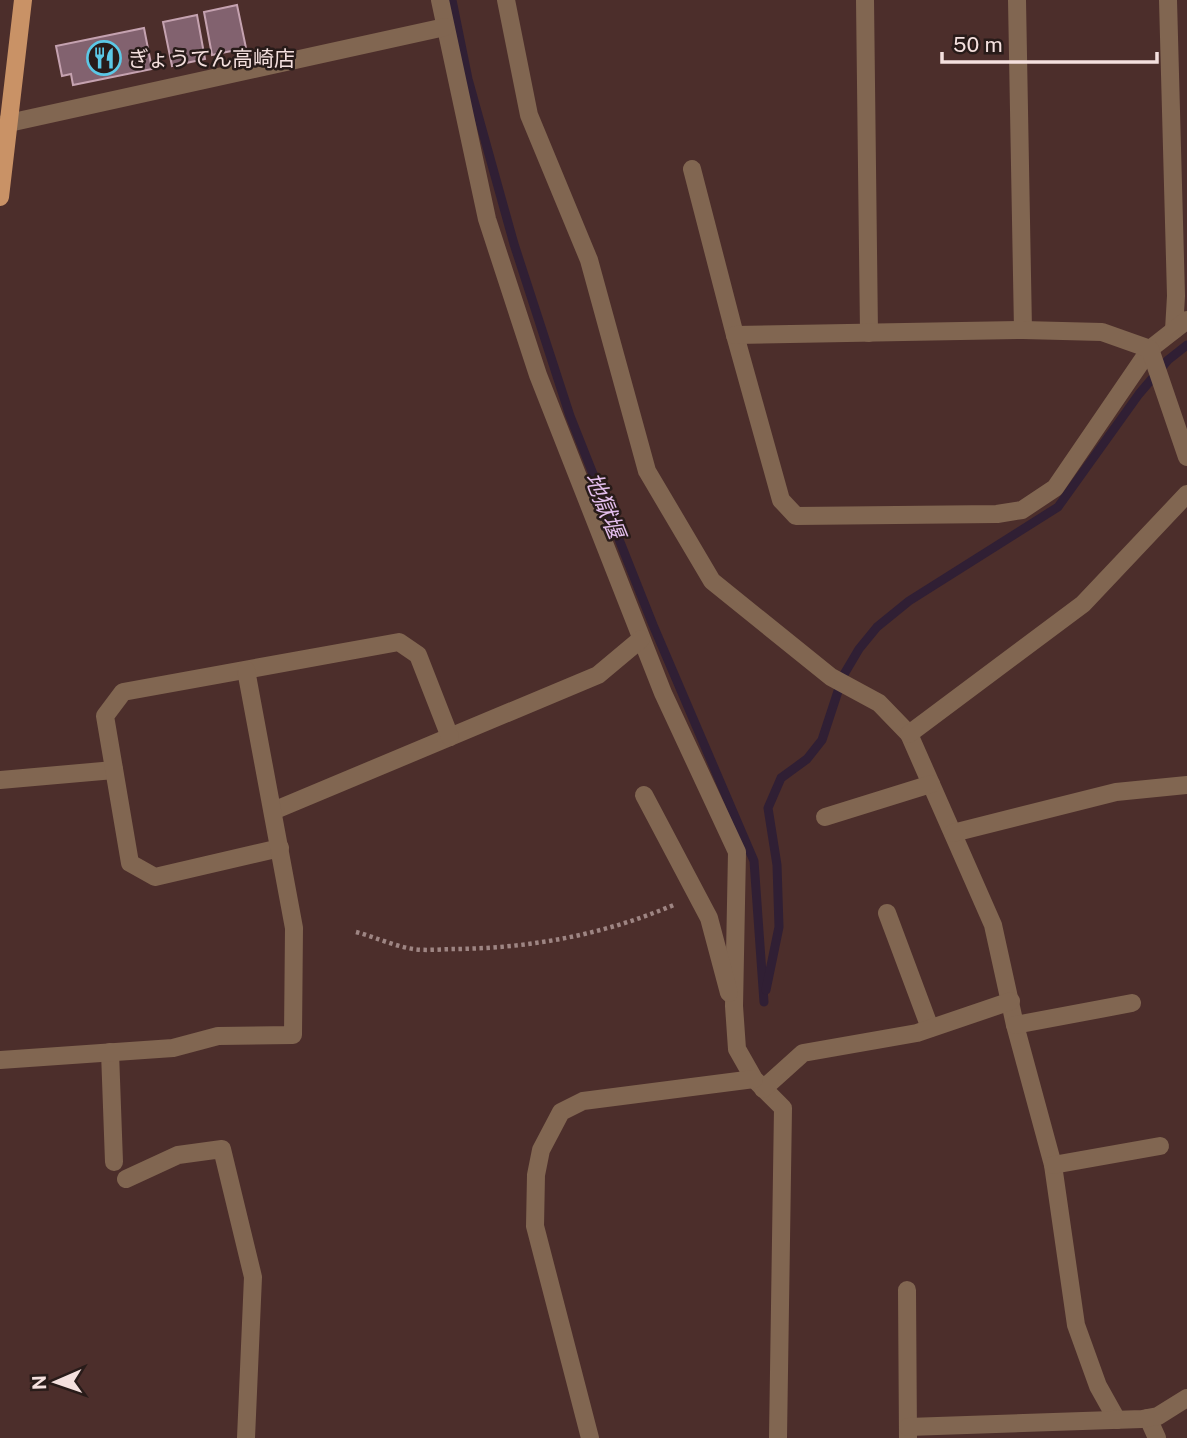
<svg xmlns="http://www.w3.org/2000/svg" width="1187" height="1438" viewBox="0 0 1187 1438" font-family="'Public Sans','Noto Sans JP',sans-serif">
	<style>
		.lines { fill: none; stroke-linecap: round; stroke-linejoin: round }
		.stream { stroke: #301f34; stroke-width: 9 }
		.building { fill: #82626f; stroke: #c5a2b0; stroke-width: 2 }
		.path { stroke: #9e8583; stroke-width: 4.5; stroke-dasharray: 3.5 3.5; stroke-linecap: butt }
		.minor { stroke: #816651; stroke-width: 18 }
		.major { stroke: #c99266; stroke-width: 18 }
		.labels { text-anchor: middle; dominant-baseline: central; stroke-width: 5; stroke-linejoin: round; paint-order: stroke }
		.poi-label { font-size: 21px; fill: #f4e0de; stroke: #281b19; text-anchor: start }
		.water-label { font-size: 23px; font-style: italic; fill: #e3beec; stroke: #281b19 }
	</style>
	<rect width="100%" height="100%" fill="#4c2e2b"/>
	<g class="lines">
		<g class="stream">
			<path d="M452 0 468 79 514 244 570 416 653 625 754 861 764 1002"/>
			<path d="M766 990 779 927 777 865 768 808 781 778 807 759 822 740 843 676 859 649 877 627 909 601 1058 507 1139 394 1168 360 1187 345"/>
		</g>
	</g>
	<g class="building">
		<path d="M237 5 246 48 212 55 204 12Z"/>
		<path d="M197 15 205 59 172 66 163 22Z"/>
		<path d="M144 28 152 69 73 85 71 74 62 76 56 46Z"/>
	</g>
	<g class="lines">
		<path class="path" d="M356 932C375 937 394 946 413 949 427 951 442 949 456 949 533 948 606 934 676 904"/>
		<g class="minor">
			<path d="M440 0 487 219 538 375 663 693 737 852 734 1006 737 1049 754 1079 783 1108 778 1438"/>
			<path d="M506 0 529 115 589 260 647 471 712 581 831 677 879 703 909 734 993 925 1015 1025 1053 1165 1076 1325 1098 1386 1117 1420"/>
			<path d="M865 0 869 333"/>
			<path d="M1017 0 1023 330"/>
			<path d="M1168 0 1176 296 1174 330"/>
			<path d="M0 125 445 27"/>
			<path d="M692 169 735 335 781 500 796 516 997 514 1022 510 1055 488 1150 349 1187 320"/>
			<path d="M735 335 1023 330 1102 332 1150 349 1187 457"/>
			<path d="M909 734 1083 604 1187 494"/>
			<path d="M0 780 114 770"/>
			<path d="M644 795 709 918 729 993"/>
			<path d="M273 811 598 675 641 639"/>
			<path d="M825 817 931 784"/>
			<path d="M953 833 1116 792 1187 785"/>
			<path d="M280 848 155 877 130 863 105 716 123 692 399 642 418 655 450 737"/>
			<path d="M887 913 930 1028"/>
			<path d="M1015 1025 1132 1003"/>
			<path d="M110 1052 114 1162"/>
			<path d="M0 1060 173 1048 218 1036 293 1035 294 928 246 670"/>
			<path d="M763 1089 803 1053 917 1033 1011 1001"/>
			<path d="M1053 1165 1160 1146"/>
			<path d="M126 1179 178 1155 222 1149 253 1277 246 1438"/>
			<path d="M907 1290 908 1438"/>
			<path d="M1148 1418 1157 1438"/>
			<path d="M908 1427 1142 1419 1158 1416 1187 1398"/>
			<path d="M590 1438 535 1226 536 1175 541 1150 561 1112 583 1101 754 1079"/>
		</g>
		<path class="major" d="M0 197 23 0"/>
	</g>
	<defs>
		<g id="restaurant-ring" transform="scale(1.75)"><circle r="9.5" fill="#281b19" stroke="#5bc8e6" stroke-width="1.5"/><path d="M-5-6h1v4h1v-4h1v4h1v-4h1v5L-1.5 .5V6h-2V.5L-5-1ZM5-6V6H3V1.5H1.5Q1.5-4 5-6Z" fill="#5bc8e6"/></g>
	</defs>
	<g fill-rule="evenodd">
		<use href="#restaurant-ring" x="104" y="58"/>
	</g>
	<g class="labels">
		<g class="poi-label">
			<text x="128" y="58">ぎょうてん高崎店</text>
		</g>
		<g class="water-label">
			<text transform="translate(605 505) rotate(68)">地獄堰</text>
		</g>
	</g>
	<g transform="translate(56 1382) rotate(268)" stroke="#281b19" stroke-width="5" paint-order="stroke">
	<path d="M0-5L12 26L0 18L-12 26Z" fill="#f4e0de"/>
	<text y="-10" font-size="19" font-weight="bold" text-anchor="middle" fill="#f4e0de">N</text>
	</g>
	<path d="M942 52v10h215v-10" fill="none" stroke="#f4e0de" stroke-width="3.5"/>
	<text x="953" y="52" font-size="21" fill="#f4e0de" stroke="#281b19" stroke-width="5" paint-order="stroke">50 m</text>
</svg>
